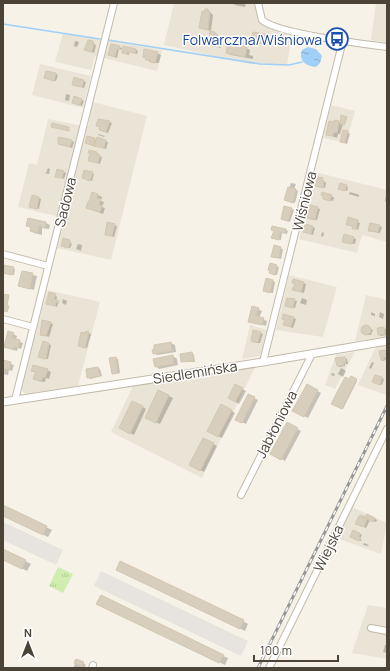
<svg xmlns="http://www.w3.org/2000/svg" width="390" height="671" viewBox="0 0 390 671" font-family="Manrope,sans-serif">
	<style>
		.residential { fill: #eae4d6 }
		.grass { fill: url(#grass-tufts) }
		.parking { fill: #e7e4e0 }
		.water { fill: url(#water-ripples) }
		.shadow { fill: #0003 }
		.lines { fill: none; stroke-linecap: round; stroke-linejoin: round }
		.stream { stroke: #a0d0f7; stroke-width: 1.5 }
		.building { fill: #d8cebd; stroke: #d4c7af }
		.minor-casing { stroke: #c2bbaa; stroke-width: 8 }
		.tertiary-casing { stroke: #c2bbaa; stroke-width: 9 }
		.minor { stroke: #fff; stroke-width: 6 }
		.tertiary { stroke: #fff; stroke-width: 7 }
		.rail-casing { stroke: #989898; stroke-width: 3 }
		.rail { stroke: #fff; stroke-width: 1.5; stroke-dasharray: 4.5; stroke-linecap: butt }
		.labels { text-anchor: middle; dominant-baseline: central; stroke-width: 3; stroke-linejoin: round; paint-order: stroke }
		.transit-label { font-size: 14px; fill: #164399; stroke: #fff; text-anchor: end }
		.street-label { font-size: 14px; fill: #4a4336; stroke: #fff }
	</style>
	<defs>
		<pattern id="grass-tufts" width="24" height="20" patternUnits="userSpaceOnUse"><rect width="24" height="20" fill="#ceedae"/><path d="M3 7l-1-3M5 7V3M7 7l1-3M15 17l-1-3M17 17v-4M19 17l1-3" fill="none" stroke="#b2cc96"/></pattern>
		<pattern id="water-ripples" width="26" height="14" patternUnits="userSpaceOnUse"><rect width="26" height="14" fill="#a0d0f7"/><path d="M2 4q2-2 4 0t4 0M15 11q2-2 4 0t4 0" fill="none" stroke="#84aac9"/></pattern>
	</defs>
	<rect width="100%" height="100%" fill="#f6f2e8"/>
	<g class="residential">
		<path d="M174 3H255L260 20 267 27 279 32 292 36 287 65 250 64 164 45Z"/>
		<path d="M376 3H387V43L371 40Z"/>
		<path d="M63 33 162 50 157 71 95 56 91 70 55 62Z"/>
		<path d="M40 64 91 76 83 108 32 95Z"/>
		<path d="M93 102 147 116 111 260 57 248 64 218 18 207 29 163 37 165 48 119 88 127Z"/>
		<path d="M331 105 355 111 346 143 323 138Z"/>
		<path d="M315 172 387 190V242L362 235 357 253 299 239Z"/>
		<path d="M289 275 337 287 323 337 276 330Z"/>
		<path d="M47 290 100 302 78 386 26 394 21 390Z"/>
		<path d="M366 295 387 300 386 395 358 385 380 338 355 341Z"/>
		<path d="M250 325 267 330 261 356 242 359Z"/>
		<path d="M355 352 335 389 325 385 336 355Z"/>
		<path d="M255 367 202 478 111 432 133 386Z"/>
		<path d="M352 507 387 523 381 554 336 538Z"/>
		<path d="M368 605 387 608V659L352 653Z"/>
	</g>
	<path class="grass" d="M58 567 73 574 63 593 49 586Z"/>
	<g class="parking">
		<path d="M3 522 63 550 56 565 3 540Z"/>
		<path d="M101 571 248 641 241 656 94 586Z"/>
	</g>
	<path class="water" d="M308 47 316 49 322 56 320 63 316 67C306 66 298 61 302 50Z"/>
	<g class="shadow">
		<path d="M233 3H246L245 7 235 5Z"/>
		<path d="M208 10 213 15 211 31 200 28 205 13Z"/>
		<path d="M211 32 217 34 218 36 217 41 222 43 221 48 209 45Z"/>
		<path d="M253 33 268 37 267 45 258 43 252 39Z"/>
		<path d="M75 41 79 42 77 47 74 46Z"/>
		<path d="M88 41 93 42 96 46 94 53 86 50Z"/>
		<path d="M119 47 122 48 121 50 119 49 117 58 109 55Z"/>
		<path d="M246 48 250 50 249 55 253 56V59L231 55 227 53Z"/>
		<path d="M136 50 138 51 137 54 129 52V55L123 53Z"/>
		<path d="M157 53 161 55 159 63 150 62 144 57Z"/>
		<path d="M56 74 58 75 56 81 48 79Z"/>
		<path d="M84 81 86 82 84 88 75 85Z"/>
		<path d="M66 94 70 95 69 101 65 100Z"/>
		<path d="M82 100 84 101 82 106 75 104Z"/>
		<path d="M347 117 345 124H343L340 134H338L337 138 327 134 335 121 341 123Z"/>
		<path d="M99 120 112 123 108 133 100 130 101 127Z"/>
		<path d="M347 132 350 134 347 144 342 142Z"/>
		<path d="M98 134 105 136 104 137 98 135Z"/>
		<path d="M94 139 97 141V139L108 142 106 149 88 144Z"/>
		<path d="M72 141 74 142 72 148 59 144Z"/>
		<path d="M96 153 99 154 98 156 102 157 100 164 91 161Z"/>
		<path d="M48 168 50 169 49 174 44 173H46Z"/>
		<path d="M64 172 66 173 64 179 56 176Z"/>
		<path d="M92 173 94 174 92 181 84 177Z"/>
		<path d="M322 179 326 183 325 188 316 186Z"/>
		<path d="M291 183 296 184 294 189 298 191 295 203 285 200Z"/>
		<path d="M346 186 348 187 347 191 342 190Z"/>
		<path d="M350 192 357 194 359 195V197L352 195 349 194Z"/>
		<path d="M93 193 102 197 101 201 104 202 102 207 105 208 103 214 87 208 90 204Z"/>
		<path d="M386 195 387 202H386L385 201Z"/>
		<path d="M33 196 41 199 39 209 32 207Z"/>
		<path d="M324 196 334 197 333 201 326 199Z"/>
		<path d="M311 206 320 209 317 220 310 219Z"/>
		<path d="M291 209 294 210 290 222 284 220Z"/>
		<path d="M348 218 360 223 358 230 349 225Z"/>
		<path d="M29 219 46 223 50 225 49 229 42 228V235L34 233 31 231V228L27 225Z"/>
		<path d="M108 223 117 226 114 237 108 235Z"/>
		<path d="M306 225 315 228 313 235 304 232Z"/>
		<path d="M380 226 382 227 380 233 369 231Z"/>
		<path d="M273 227 286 230 288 231 287 234 282 233 281 240 275 238V231Z"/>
		<path d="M322 232 324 233 323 237 321 236Z"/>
		<path d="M344 235 356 239 355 244 345 242Z"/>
		<path d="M69 241 72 244 70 248 64 247Z"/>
		<path d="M78 244 82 245 81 251 76 249Z"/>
		<path d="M275 247 283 249 281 259 274 257Z"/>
		<path d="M270 264 279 267 277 275 272 274Z"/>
		<path d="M3 267 15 269 14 275 3 272Z"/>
		<path d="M22 272 37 276 34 290 20 286Z"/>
		<path d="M293 280 306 284 304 293 294 290 296 284Z"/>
		<path d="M273 281 275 282 273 293 266 292Z"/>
		<path d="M55 295 57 297 56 301 60 304 58 303 57 307 47 303Z"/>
		<path d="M302 298 307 300 306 305 300 303Z"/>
		<path d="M63 299 67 301 66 305 62 303Z"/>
		<path d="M288 299 297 301 295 308 288 306Z"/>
		<path d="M253 307 262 311 259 318 267 321 266 326 249 321Z"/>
		<path d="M371 312 375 314V316L371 315Z"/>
		<path d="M380 312 384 314 383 319 379 317Z"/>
		<path d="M294 318 296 319 293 328 284 325Z"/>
		<path d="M43 321 53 324 49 337 43 335Z"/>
		<path d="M366 326 373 330 371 335H366L362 332 363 327 366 328Z"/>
		<path d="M384 328 386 329 387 335 381 336 379 335 378 329Z"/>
		<path d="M88 333 91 334 87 348 79 346Z"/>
		<path d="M260 333 263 334 260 343H256L252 340Z"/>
		<path d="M13 334 17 336 16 340 23 343 21 349 18 348 17 351 5 347Z"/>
		<path d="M44 342 51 345 48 359 42 358Z"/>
		<path d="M171 343 175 345 176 352 157 355 154 353Z"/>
		<path d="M386 351 387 358 384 361 381 360Z"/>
		<path d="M192 353 194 355 195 362H184L182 361Z"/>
		<path d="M173 356 177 359 178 365 159 369 156 366Z"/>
		<path d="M116 358 118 359 120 373 115 374 112 373Z"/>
		<path d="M345 358 347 359 348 364H345V366L340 367 337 366Z"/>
		<path d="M3 361 14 365 12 371 9 370 8 375 3 374Z"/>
		<path d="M372 362 374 363 371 369 369 368Z"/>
		<path d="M98 368 100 369 102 376 90 379 88 377Z"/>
		<path d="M341 368 346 371 343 377 338 374Z"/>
		<path d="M32 370H47L51 372 49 379 46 378 45 382 38 381 34 378 36 373Z"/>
		<path d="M332 373 335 374 334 376 331 375Z"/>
		<path d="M376 376 384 379 382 385 376 383Z"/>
		<path d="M351 377 357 381 343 409 333 403Z"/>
		<path d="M307 385 321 393 308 418 294 411Z"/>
		<path d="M235 386 246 391 239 404 229 398Z"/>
		<path d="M159 391 173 398 160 424 150 420Z"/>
		<path d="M248 395 258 400 246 424 236 419Z"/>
		<path d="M221 405 235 413 222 438 208 431Z"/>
		<path d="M143 407 146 409 134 435 124 430Z"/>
		<path d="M287 424 301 431 285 461 272 453Z"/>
		<path d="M204 439 217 446 204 472 190 465Z"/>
		<path d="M3 506 52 530 48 537 3 515Z"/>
		<path d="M367 515 377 520 376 522 370 520 366 528 359 525Z"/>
		<path d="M360 534 362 535 360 539 362 540 361 541 354 538Z"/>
		<path d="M364 543 369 545 368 546 363 545Z"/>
		<path d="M3 550 31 564 27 571 3 559Z"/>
		<path d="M122 572 243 621 248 624 245 631Z"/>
		<path d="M102 607 223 656 228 658 225 665Z"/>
		<path d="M385 645H387V653L383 652Z"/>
		<path d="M77 660 86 665 84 668H73Z"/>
	</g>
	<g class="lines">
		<g class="stream">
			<path d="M3 24 100 39"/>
			<path d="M108 40 260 64 289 65 302 62"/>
		</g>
	</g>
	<g class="building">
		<path d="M205 9H208V12H210L208 30 199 28 202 11 204 12Z"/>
		<path d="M210 31 215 32V34H216L215 40 220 41 219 47 208 45Z"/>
		<path d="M253 32 266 34 265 44 255 42V40H251Z"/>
		<path d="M88 40 93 41 92 43 94 44 92 52 84 50Z"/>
		<path d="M228 43 247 47 245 57 226 53Z"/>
		<path d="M111 44 120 46 119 49H117L115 57 108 55Z"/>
		<path d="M123 46 136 49 135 53 127 52V54L122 53Z"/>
		<path d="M144 49 158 52 155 63 150 62 151 60H145L146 58 143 57Z"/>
		<path d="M46 71 56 73 54 81 44 78Z"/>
		<path d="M74 77 84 80 82 87 72 85Z"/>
		<path d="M74 96 82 99 80 105 72 103Z"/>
		<path d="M341 115 347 117 344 125 340 124Z"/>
		<path d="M98 119 110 121 106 132 99 130 100 127 96 126Z"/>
		<path d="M334 120 339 121 337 133 334 132 333 136 326 135 329 121 334 122Z"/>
		<path d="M52 123 69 127V131L51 127Z"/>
		<path d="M343 130 348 131 345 143 340 142Z"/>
		<path d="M87 136 95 138 94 146 85 143Z"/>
		<path d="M58 137 60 138V137L72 140 70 147 58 144Z"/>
		<path d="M97 137 106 140 104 148 94 146Z"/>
		<path d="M89 150 97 152 96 154 100 155 98 163 88 161 90 153H88Z"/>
		<path d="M57 169 64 171 62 178 55 177Z"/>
		<path d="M84 170 93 172 90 181 82 178Z"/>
		<path d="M318 177 323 178 322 180 324 181 323 188 315 186Z"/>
		<path d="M340 183 347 185 345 191 338 189Z"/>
		<path d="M288 187 296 189 293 203 284 200Z"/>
		<path d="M92 192 98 194 97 198 101 199 99 205H102L100 212 86 208 88 202H89Z"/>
		<path d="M322 192 332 195 330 201 323 199V196L321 195Z"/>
		<path d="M32 195 39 197 37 209 29 207Z"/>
		<path d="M310 205 318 207 315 220 307 218Z"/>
		<path d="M284 206 292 208 288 221 281 219Z"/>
		<path d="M348 217 358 220 356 229H352L353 226 346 225Z"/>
		<path d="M28 218 46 222 45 228 39 226 38 233 30 231 31 227 26 226Z"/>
		<path d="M107 222 115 224 112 236 105 235Z"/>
		<path d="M370 223 380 225 378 232 368 231Z"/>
		<path d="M305 224 313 226 311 234 303 232Z"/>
		<path d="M272 226 286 229 285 233 280 232 279 240 271 238 274 231 271 230Z"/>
		<path d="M344 234 354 237 352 244 342 242Z"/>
		<path d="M63 238 70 240 69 242H71L68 248 61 246Z"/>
		<path d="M274 245 281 247 279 258 271 257Z"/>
		<path d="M270 263 277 265 275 275 269 273 270 271 268 270Z"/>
		<path d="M3 265 14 267 12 275 3 273Z"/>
		<path d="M22 271 33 273 30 289 18 286Z"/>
		<path d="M266 278 273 280 270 293 263 291Z"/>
		<path d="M293 279 304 282 301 292 292 290 295 284 292 283Z"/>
		<path d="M49 292 56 294 54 299 59 301 58 303 56 302 55 306 46 304Z"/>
		<path d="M3 294 9 295 7 306H9L7 312 3 311Z"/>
		<path d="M287 298 295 299 293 308 285 306Z"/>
		<path d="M252 306 259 308 256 316 264 318 262 325 248 322Z"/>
		<path d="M283 314 294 317 291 327 283 325 285 320 282 319Z"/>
		<path d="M42 320 51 322 46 336 40 335Z"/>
		<circle cx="366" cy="330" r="5"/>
		<path d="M384 327 385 334 378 335 377 328Z"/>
		<path d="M253 330 261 332 258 342H253L251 341Z"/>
		<path d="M8 331 14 333 12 338 20 340 18 348 14 347V350L4 347Z"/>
		<path d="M86 331 89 332 85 348 78 346 81 332 85 333Z"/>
		<path d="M43 341 49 343 46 359 38 357Z"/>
		<path d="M171 342 172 351 153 354 152 350 154 349V345Z"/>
		<path d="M386 350 387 357 383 358 384 360H381L379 351Z"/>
		<path d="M192 352 194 361 181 362 180 354Z"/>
		<path d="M173 355 174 364 155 367 153 359Z"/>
		<path d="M116 357 118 373 112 374 109 358Z"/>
		<path d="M345 357 346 363H343L344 365 337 366 335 358Z"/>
		<path d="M3 360 11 362 9 370 5 369 4 374H3Z"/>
		<path d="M33 365 48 369 45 378 43 377 41 381 33 379 36 372 31 371Z"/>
		<path d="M98 367 100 376 87 378 86 369Z"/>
		<path d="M375 375 382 377 380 385 372 382Z"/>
		<path d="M351 376 357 379 342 409 331 404 345 377 349 379Z"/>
		<path d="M235 384 243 388 235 402 228 398Z"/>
		<path d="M307 384 318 390 304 417 292 411Z"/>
		<path d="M158 390 169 395 156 423 145 418Z"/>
		<path d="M248 394 255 397 242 423 235 420Z"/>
		<path d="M132 401 143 406 130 434 119 428Z"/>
		<path d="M221 404 232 410 218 437 207 431Z"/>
		<path d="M287 422 298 428 281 460 270 454Z"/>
		<path d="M203 438 214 443 200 471 189 465Z"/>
		<path d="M3 505 47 526 43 535 3 516Z"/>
		<path d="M367 514 375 518 373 522 362 517 363 516 365 517Z"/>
		<path d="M361 515 363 516 362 517 367 519 364 527 355 524 359 516Z"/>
		<path d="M353 530 360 533 359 537H360L359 541 350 537Z"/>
		<path d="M3 549 26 560 22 569 3 560Z"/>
		<path d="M120 561 244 620 240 629 116 570Z"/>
		<path d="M101 595 224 655 219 663 96 604Z"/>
		<path d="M76 659 84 662 82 667 74 663Z"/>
	</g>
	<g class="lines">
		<g class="minor-casing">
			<g id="minor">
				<path d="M258 3 262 20C277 33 363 44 387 47"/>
				<path d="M3 254 48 266"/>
				<path d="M3 319 33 327"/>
				<path d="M263 362 343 40"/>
				<path d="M15 400 114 3"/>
				<path d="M241 495 312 354"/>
				<path d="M371 628 387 631"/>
				<path d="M92 668 93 665"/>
				<path d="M269 668 387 429"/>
			</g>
		</g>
		<g class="tertiary-casing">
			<path id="tertiary" d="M3 402 263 362 387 341"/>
		</g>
		<use href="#minor" class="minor"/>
		<use href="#tertiary" class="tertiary"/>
		<g class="rail-casing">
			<path id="rail" d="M258 668 387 406"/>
		</g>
		<use href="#rail" class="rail"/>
	</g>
	<defs>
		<g id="bus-ring" transform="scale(1.15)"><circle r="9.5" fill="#fff" stroke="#1a4fb4" stroke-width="1.5"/><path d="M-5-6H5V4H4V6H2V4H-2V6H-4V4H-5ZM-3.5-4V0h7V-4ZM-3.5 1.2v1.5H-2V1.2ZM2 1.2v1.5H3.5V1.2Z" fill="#1a4fb4"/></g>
	</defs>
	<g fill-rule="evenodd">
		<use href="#bus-ring" x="337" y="39"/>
	</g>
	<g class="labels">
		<g class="transit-label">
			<text x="322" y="39">Folwarczna/Wiśniowa</text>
		</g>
		<g class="street-label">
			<text transform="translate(304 201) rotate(-76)">Wiśniowa</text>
			<text transform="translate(65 202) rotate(-76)">Sadowa</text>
			<text transform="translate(195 372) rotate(-9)">Siedlemińska</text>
			<text transform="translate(276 424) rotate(-63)">Jabłoniowa</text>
			<text transform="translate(328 548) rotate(-64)">Wiejska</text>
		</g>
	</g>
	<rect width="390" height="671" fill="none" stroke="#4a4336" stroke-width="8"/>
	<g transform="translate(28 643)" stroke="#ffffff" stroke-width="3" paint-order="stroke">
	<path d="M0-3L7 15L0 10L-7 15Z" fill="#4a4336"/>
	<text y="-6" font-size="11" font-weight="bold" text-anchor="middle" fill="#4a4336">N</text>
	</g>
	<path d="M254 655v6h84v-6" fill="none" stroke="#4a4336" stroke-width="2"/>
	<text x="260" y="655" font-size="12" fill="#4a4336" stroke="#ffffff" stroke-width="3" paint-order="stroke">100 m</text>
</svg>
